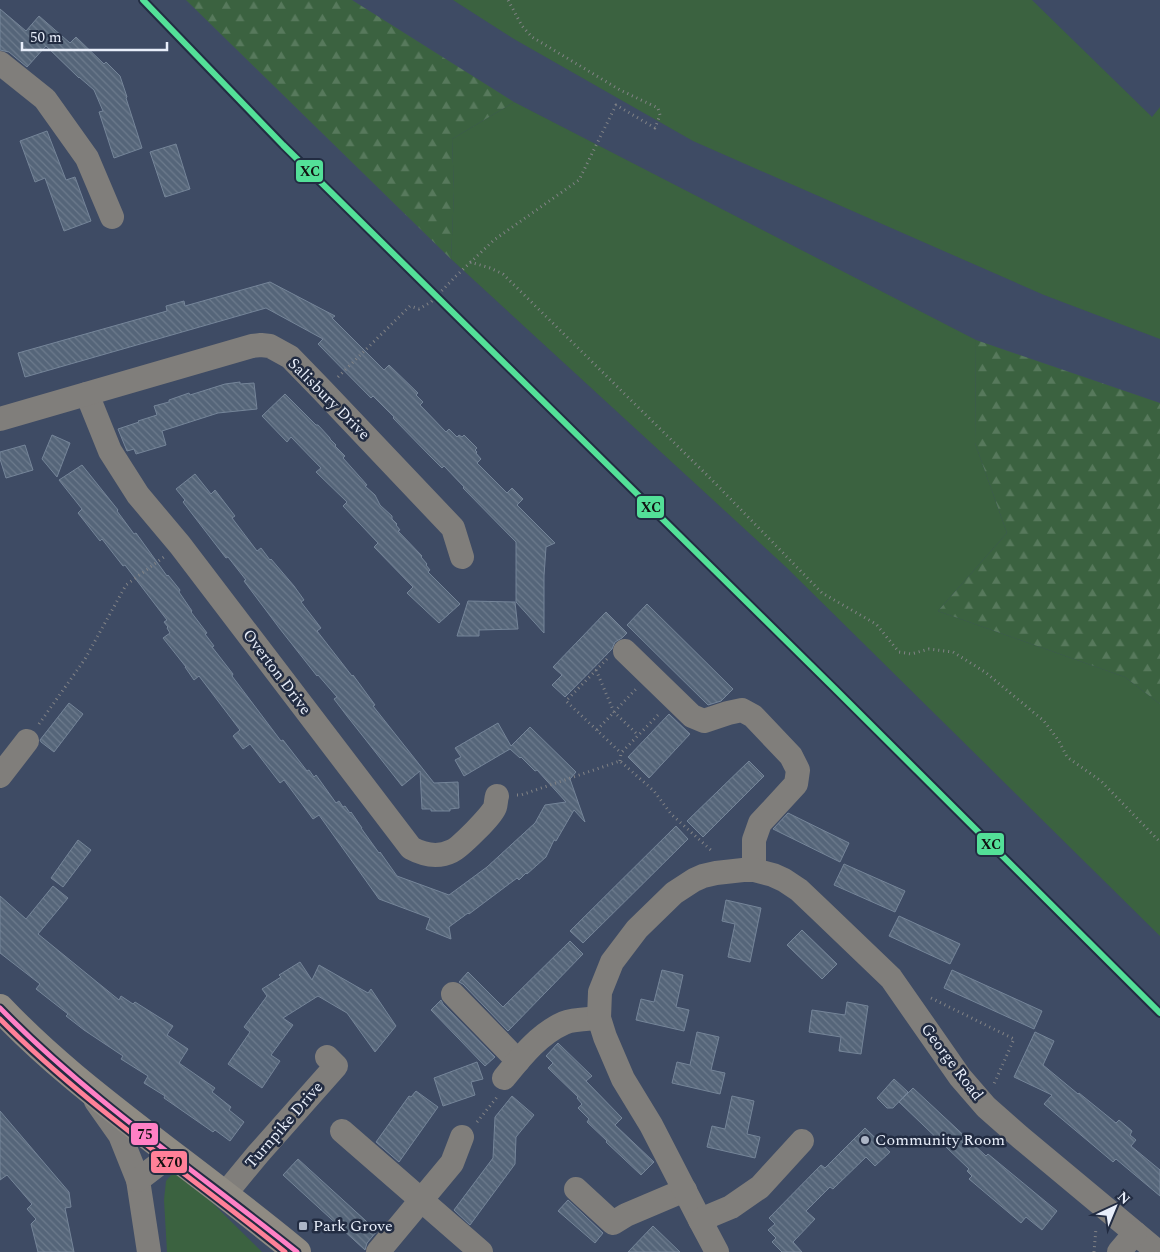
<svg xmlns="http://www.w3.org/2000/svg" width="1160" height="1252" viewBox="0 0 1160 1252" font-family="Spectral,serif">
	<style>
		.grass { fill: #3b6240 }
		.forest { fill: url(#forest-firs) }
		.building { fill: url(#building-back-hatch); stroke: #758599 }
		.lines { fill: none; stroke-linecap: round; stroke-linejoin: round }
		.path { stroke: #828386; stroke-width: 3; stroke-dasharray: 1 4; stroke-linecap: butt }
		.minor { stroke: #807e7b; stroke-width: 24 }
		.major { stroke: #8f8b83; stroke-width: 28 }
		.bus-1-casing { stroke: #222c42; stroke-width: 9 }
		.bus-2-casing { stroke: #222c42; stroke-width: 9 }
		.bus-1 { stroke: #ff80c5; stroke-width: 5 }
		.bus-2 { stroke: #ff8098; stroke-width: 5 }
		.rail-1-casing { stroke: #222c42; stroke-width: 10 }
		.rail-1 { stroke: #53e098; stroke-width: 6 }
		.poi-dot { fill: #acb5c6; stroke: #222c42; stroke-width: 2 }
		.labels { text-anchor: middle; dominant-baseline: central; stroke-width: 5; stroke-linejoin: round; paint-order: stroke }
		.street-label { font-size: 16px; fill: #e8eefa; stroke: #222c42 }
		.poi-label { font-size: 16px; fill: #e8eefa; stroke: #222c42; text-anchor: start }
		.line-badge { stroke: #222c42; stroke-width: 2 }
		.pale-badge-label { font-size: 14px; text-anchor: middle; font-weight: bold; fill: #111 }
	</style>
	<defs>
		<pattern id="forest-firs" width="22" height="20" patternUnits="userSpaceOnUse" patternTransform="scale(1.25)"><rect width="22" height="20" fill="#3b6240"/><path d="M5 1l3.5 6h-7zM16 11l3.5 6h-7z" fill="#57795c"/></pattern>
		<pattern id="building-back-hatch" width="6" height="6" patternUnits="userSpaceOnUse" patternTransform="scale(1.25)"><rect width="6" height="6" fill="#556579"/><path d="M-1 5l2 2M0 0l6 6M5-1l2 2" fill="none" stroke="#6d7b8d"/></pattern>
	</defs>
	<rect width="100%" height="100%" fill="#3e4b64"/>
	<g class="grass">
		<path d="M453 0H1032L1152 117 1160 107V339L1044 295 693 141 514 39Z"/>
		<path d="M514 102 976 340 975 443 1007 533 938 611 1125 677 1160 704V936L786 567 451 259 454 191 452 139Z"/>
		<path d="M172 1174H183L262 1252H167L164 1200 166 1181Z"/>
	</g>
	<g class="forest">
		<path d="M186 0H352L514 102 452 139 454 191 451 259Z"/>
		<path d="M976 340 1160 403V704L1125 677 938 611 1007 533 975 443Z"/>
	</g>
	<g class="building">
		<path d="M0 9 26 31 39 16 70 43 76 37 104 64 106 62 120 76 127 97 126 98 142 148 114 158 99 112 103 111 94 90 79 77V78L46 46 27 67 9 52 0 50Z"/>
		<path d="M47 131 66 180 75 177 91 221 64 231 45 178 35 182 20 141Z"/>
		<path d="M176 144 190 189 165 197 150 152Z"/>
		<path d="M270 282 335 316 332 318 384 370 389 365 418 393 416 395 423 402 420 405 446 432 449 429 457 437 459 435 462 437 464 435 477 448 475 450 477 452 476 453 481 459 477 463 507 493 512 488 523 499 517 505 555 543 546 547 544 576V633L516 602V542L463 488 464 487 444 466 442 468 430 456 393 418 394 417 373 396 371 398 318 344 323 339 266 308 25 377 18 353 167 311 166 306 184 301 185 306Z"/>
		<path d="M240 382V384L254 383 257 409 218 413 162 431 166 445 136 454 134 449 127 451 118 429 139 422 138 421 157 415 154 406 169 402V400L189 393 190 395 225 384Z"/>
		<path d="M285 394 316 425H318L330 438V439L336 445 335 446 345 456 343 458 367 485 365 486 375 495 380 505 392 516V519L397 524 396 525 400 530 398 531 422 556 421 557 427 564 426 565 430 570 428 572 460 604 439 623 407 593 413 587 374 547 378 543 343 506 347 502 316 472 321 468 291 437 287 442 262 416Z"/>
		<path d="M52 435 70 443 57 477 42 459Z"/>
		<path d="M25 445 33 470 6 478 0 459V452Z"/>
		<path d="M82 465 118 510 117 511 134 534 136 533 167 576 168 575 180 590 179 592 192 611 191 612 207 633 205 634 214 646 212 647 233 674 232 676 281 741 283 740 307 771 309 770 314 777 316 775 336 803 339 801 343 807 345 806 350 813 351 812 362 828H361L379 853 380 852 397 876 449 895 487 867 535 823 545 805 566 802 537 770 535 771 521 757 520 758 510 749 464 776 455 760 461 757 455 748 498 723 511 746 530 727 576 772 570 779 585 822 574 810 556 841 554 840 546 857 527 874 526 873 519 880 517 878 469 914 468 913 449 927 451 939 426 929 430 918 379 899 319 815 313 819 284 780 280 783 250 744 243 749 233 736 240 730 199 676 194 680 185 667H186L163 638 170 633 167 628 168 627 164 622 167 620 125 565 123 566 102 539 100 541 78 513 82 509 59 480Z"/>
		<path d="M195 474 211 494 215 490 235 516 232 518 257 551 261 548 270 560 271 559 294 586 304 600 301 602 321 628 317 631 352 676 353 675 375 705 373 706 434 783 458 782 459 808 450 809V811H431V809H422L420 771 402 786 347 716 334 699 337 697 318 675 317 676 280 629 244 581 246 580 228 557 226 558 183 502 185 500 176 489Z"/>
		<path d="M468 601 515 602 518 629 479 630V636H457Z"/>
		<path d="M647 604 733 689 721 701 708 705 627 625Z"/>
		<path d="M606 612 627 633 622 638 615 642 612 649 565 697 552 685 562 675 553 667Z"/>
		<path d="M69 703 83 714 54 752 41 742 40 740Z"/>
		<path d="M669 714 690 734 649 778 628 757Z"/>
		<path d="M749 761 764 776 703 837 687 821Z"/>
		<path d="M788 813 849 843 840 862 773 829Z"/>
		<path d="M676 826 688 839 583 943 570 931Z"/>
		<path d="M78 840 91 850 63 887 51 878Z"/>
		<path d="M844 864 905 891 895 912 834 885Z"/>
		<path d="M53 886 68 898 38 934 119 1000 121 996 133 1004 135 1002 173 1026 167 1035 188 1049 179 1063 215 1088 212 1092 231 1107 229 1110 244 1122 230 1141 215 1130 213 1132 164 1098 165 1096 144 1083 148 1076 121 1059 123 1056 84 1030 66 1016 68 1014 36 989 40 984 0 953V896L26 919Z"/>
		<path d="M726 900 761 908 750 962 728 957 735 924 722 921Z"/>
		<path d="M899 916 960 944 950 964 889 936Z"/>
		<path d="M802 930 837 964 822 979 787 945Z"/>
		<path d="M570 941 583 954 508 1031 463 984 459 982 468 972 503 1007Z"/>
		<path d="M300 962 312 980 319 965 368 993 371 989 396 1026 375 1052 347 1013 318 996 283 1018 293 1025 271 1055 280 1061 262 1088 228 1064 250 1032 244 1027 267 996 262 989 281 977 279 975Z"/>
		<path d="M662 970 683 975 676 1007 689 1010 684 1031 636 1020 641 999 654 1002Z"/>
		<path d="M952 970 1042 1011 1034 1029 944 988Z"/>
		<path d="M441 1000 443 1004 495 1057 485 1066 431 1010Z"/>
		<path d="M847 1002 868 1006 861 1054 839 1051 841 1037 809 1032 812 1010 845 1015Z"/>
		<path d="M697 1032 719 1037 711 1070 725 1073 720 1094 672 1083 677 1062 690 1065Z"/>
		<path d="M1035 1032 1054 1041 1043 1065 1078 1094 1079 1093 1116 1123 1119 1120 1132 1131 1130 1135 1136 1140 1131 1146 1160 1170V1196L1116 1159 1113 1162 1044 1104 1052 1095 1014 1077Z"/>
		<path d="M558 1043 592 1076 586 1081 622 1118 615 1125 654 1162 641 1175 606 1142 607 1141 587 1122 589 1119 578 1108 582 1104 577 1098 578 1097 548 1068 553 1063 546 1056Z"/>
		<path d="M477 1062 483 1079 471 1082 475 1095 443 1106 434 1078Z"/>
		<path d="M894 1079 908 1092 893 1108H887L877 1098Z"/>
		<path d="M913 1088 986 1156 988 1154 1057 1211 1042 1230 1026 1217 1021 1223 969 1179 972 1176 967 1171 969 1169 899 1102Z"/>
		<path d="M416 1091 438 1107 399 1162 376 1142 409 1096 411 1097Z"/>
		<path d="M512 1096 534 1115 516 1137 515 1164 470 1225 454 1210 493 1158 495 1117Z"/>
		<path d="M732 1096 754 1101 747 1134 760 1137 755 1158 707 1147 712 1126 725 1129Z"/>
		<path d="M0 1111 69 1192 71 1207 65 1208 74 1252H38L31 1224 36 1219 27 1209 32 1204 7 1175 0 1180Z"/>
		<path d="M865 1128 890 1152 875 1166 866 1157 835 1187 833 1189 830 1187 806 1211 815 1219 793 1242 802 1252H782L772 1242 776 1238 768 1230 775 1224 769 1218 821 1165 825 1168Z"/>
		<path d="M298 1159 377 1231 367 1243 365 1250 283 1175Z"/>
		<path d="M568 1200 603 1233 595 1243 558 1211Z"/>
		<path d="M653 1226 680 1252H628Z"/>
	</g>
	<g class="lines">
		<g class="path">
			<path d="M470 262 490 268 503 274 714 482 822 593 876 624 899 652 911 654 929 649 953 652 985 672 1044 721 1059 741 1067 757 1101 781 1160 842"/>
			<path d="M338 377 410 306 419 309 431 302 456 276 494 240 579 180 616 105 655 128 660 115 658 108 620 90 532 37 522 26 508 0"/>
			<path d="M607 659 566 701 621 753"/>
			<path d="M596 670 614 712 638 735"/>
			<path d="M39 724 85 659 126 585 164 557"/>
			<path d="M597 730 636 689"/>
			<path d="M620 761 621 753 660 713"/>
			<path d="M517 795H521L620 761 654 791 671 814 713 852"/>
			<path d="M931 998 1014 1039 994 1084"/>
			<path d="M477 1122 498 1096"/>
			<path d="M1094 1252 1096 1228"/>
		</g>
		<g class="minor">
			<path d="M0 63 45 99 87 158 112 217"/>
			<path d="M87 394 110 451 138 495 180 545 411 848C424 855 438 858 452 851 459 848 493 815 495 807 496 804 496 799 497 796"/>
			<path d="M0 419 252 346 261 345 270 346 290 357 323 391 453 528 462 557"/>
			<path d="M625 651 692 716 704 721 728 713 742 710 753 716 791 756 798 770 796 784 760 823 754 840V870"/>
			<path d="M0 776 27 741"/>
			<path d="M453 994 518 1061"/>
			<path d="M504 1078C521 1057 539 1034 564 1023 573 1019 589 1019 599 1018"/>
			<path d="M96 1101 120 1135 138 1180 149 1252"/>
			<path d="M342 1131 481 1252"/>
			<path d="M138 1180 172 1154"/>
			<path d="M576 1189 613 1223 626 1215 685 1190"/>
			<path d="M225 1194 258 1154 336 1066 327 1057"/>
			<path d="M700 1220 651 1125 623 1079 605 1037 599 1018 600 992 612 962 637 929 674 893 694 880 703 876 716 873 743 870H754L773 875 784 880 799 890 819 909 891 978 960 1077 986 1107 1020 1137 1158 1252"/>
			<path d="M378 1252 452 1163 462 1137"/>
			<path d="M717 1252 700 1220 731 1207 760 1187 802 1141"/>
			<path d="M1119 1252 1135 1233"/>
		</g>
		<path class="major" d="M0 1008C51 1062 107 1104 165 1149 210 1183 254 1217 297 1252"/>
		<g class="bus-1-casing">
			<path id="bus-1" d="M0 1008C90 1100 197 1172 297 1252"/>
		</g>
		<g class="bus-2-casing">
			<path id="bus-2" d="M0 1019C86 1106 190 1175 285 1252"/>
		</g>
		<use href="#bus-1" class="bus-1"/>
		<use href="#bus-2" class="bus-2"/>
		<g class="rail-1-casing">
			<path id="rail-1" d="M143 0 283 145 834 688 1160 1013"/>
		</g>
		<use href="#rail-1" class="rail-1"/>
	</g>
	<g class="poi-dot">
		<circle cx="865" cy="1140" r="5"/>
		<rect x="298" y="1221" width="10" height="10" rx="2.5"/>
	</g>
	<g class="labels">
		<g class="street-label">
			<text transform="translate(329 399) rotate(45)">Salisbury Drive</text>
			<text transform="translate(277 672) rotate(53)">Overton Drive</text>
			<text transform="translate(952 1062) rotate(53)">George Road</text>
			<text transform="translate(284 1125) rotate(-49)">Turnpike Drive</text>
		</g>
		<g class="poi-label">
			<text x="875" y="1140">Community Room</text>
			<text x="313" y="1226">Park Grove</text>
		</g>
	</g>
	<g class="line-badge">
		<rect x="295" y="159" width="29" height="24" rx="5" fill="#53e098"/>
		<rect x="636" y="495" width="29" height="24" rx="5" fill="#53e098"/>
		<rect x="976" y="832" width="29" height="24" rx="5" fill="#53e098"/>
		<rect x="130" y="1122" width="29" height="24" rx="5" fill="#ff80c5"/>
		<rect x="150" y="1150" width="38" height="24" rx="5" fill="#ff8098"/>
	</g>
	<g class="pale-badge-label">
		<text x="310" y="176">XC</text>
		<text x="651" y="512">XC</text>
		<text x="991" y="849">XC</text>
		<text x="145" y="1139">75</text>
		<text x="169" y="1167">X70</text>
	</g>
	<g transform="translate(1115 1207) rotate(44)" stroke="#222c42" stroke-width="4" paint-order="stroke">
	<path d="M0-4L9 19L0 12L-9 19Z" fill="#e8eefa"/>
	<text y="-8" font-size="14" font-weight="bold" text-anchor="middle" fill="#e8eefa">N</text>
	</g>
	<path d="M22 42v8h145v-8" fill="none" stroke="#e8eefa" stroke-width="2.5"/>
	<text x="30" y="42" font-size="15" fill="#e8eefa" stroke="#222c42" stroke-width="4" paint-order="stroke">50 m</text>
</svg>
